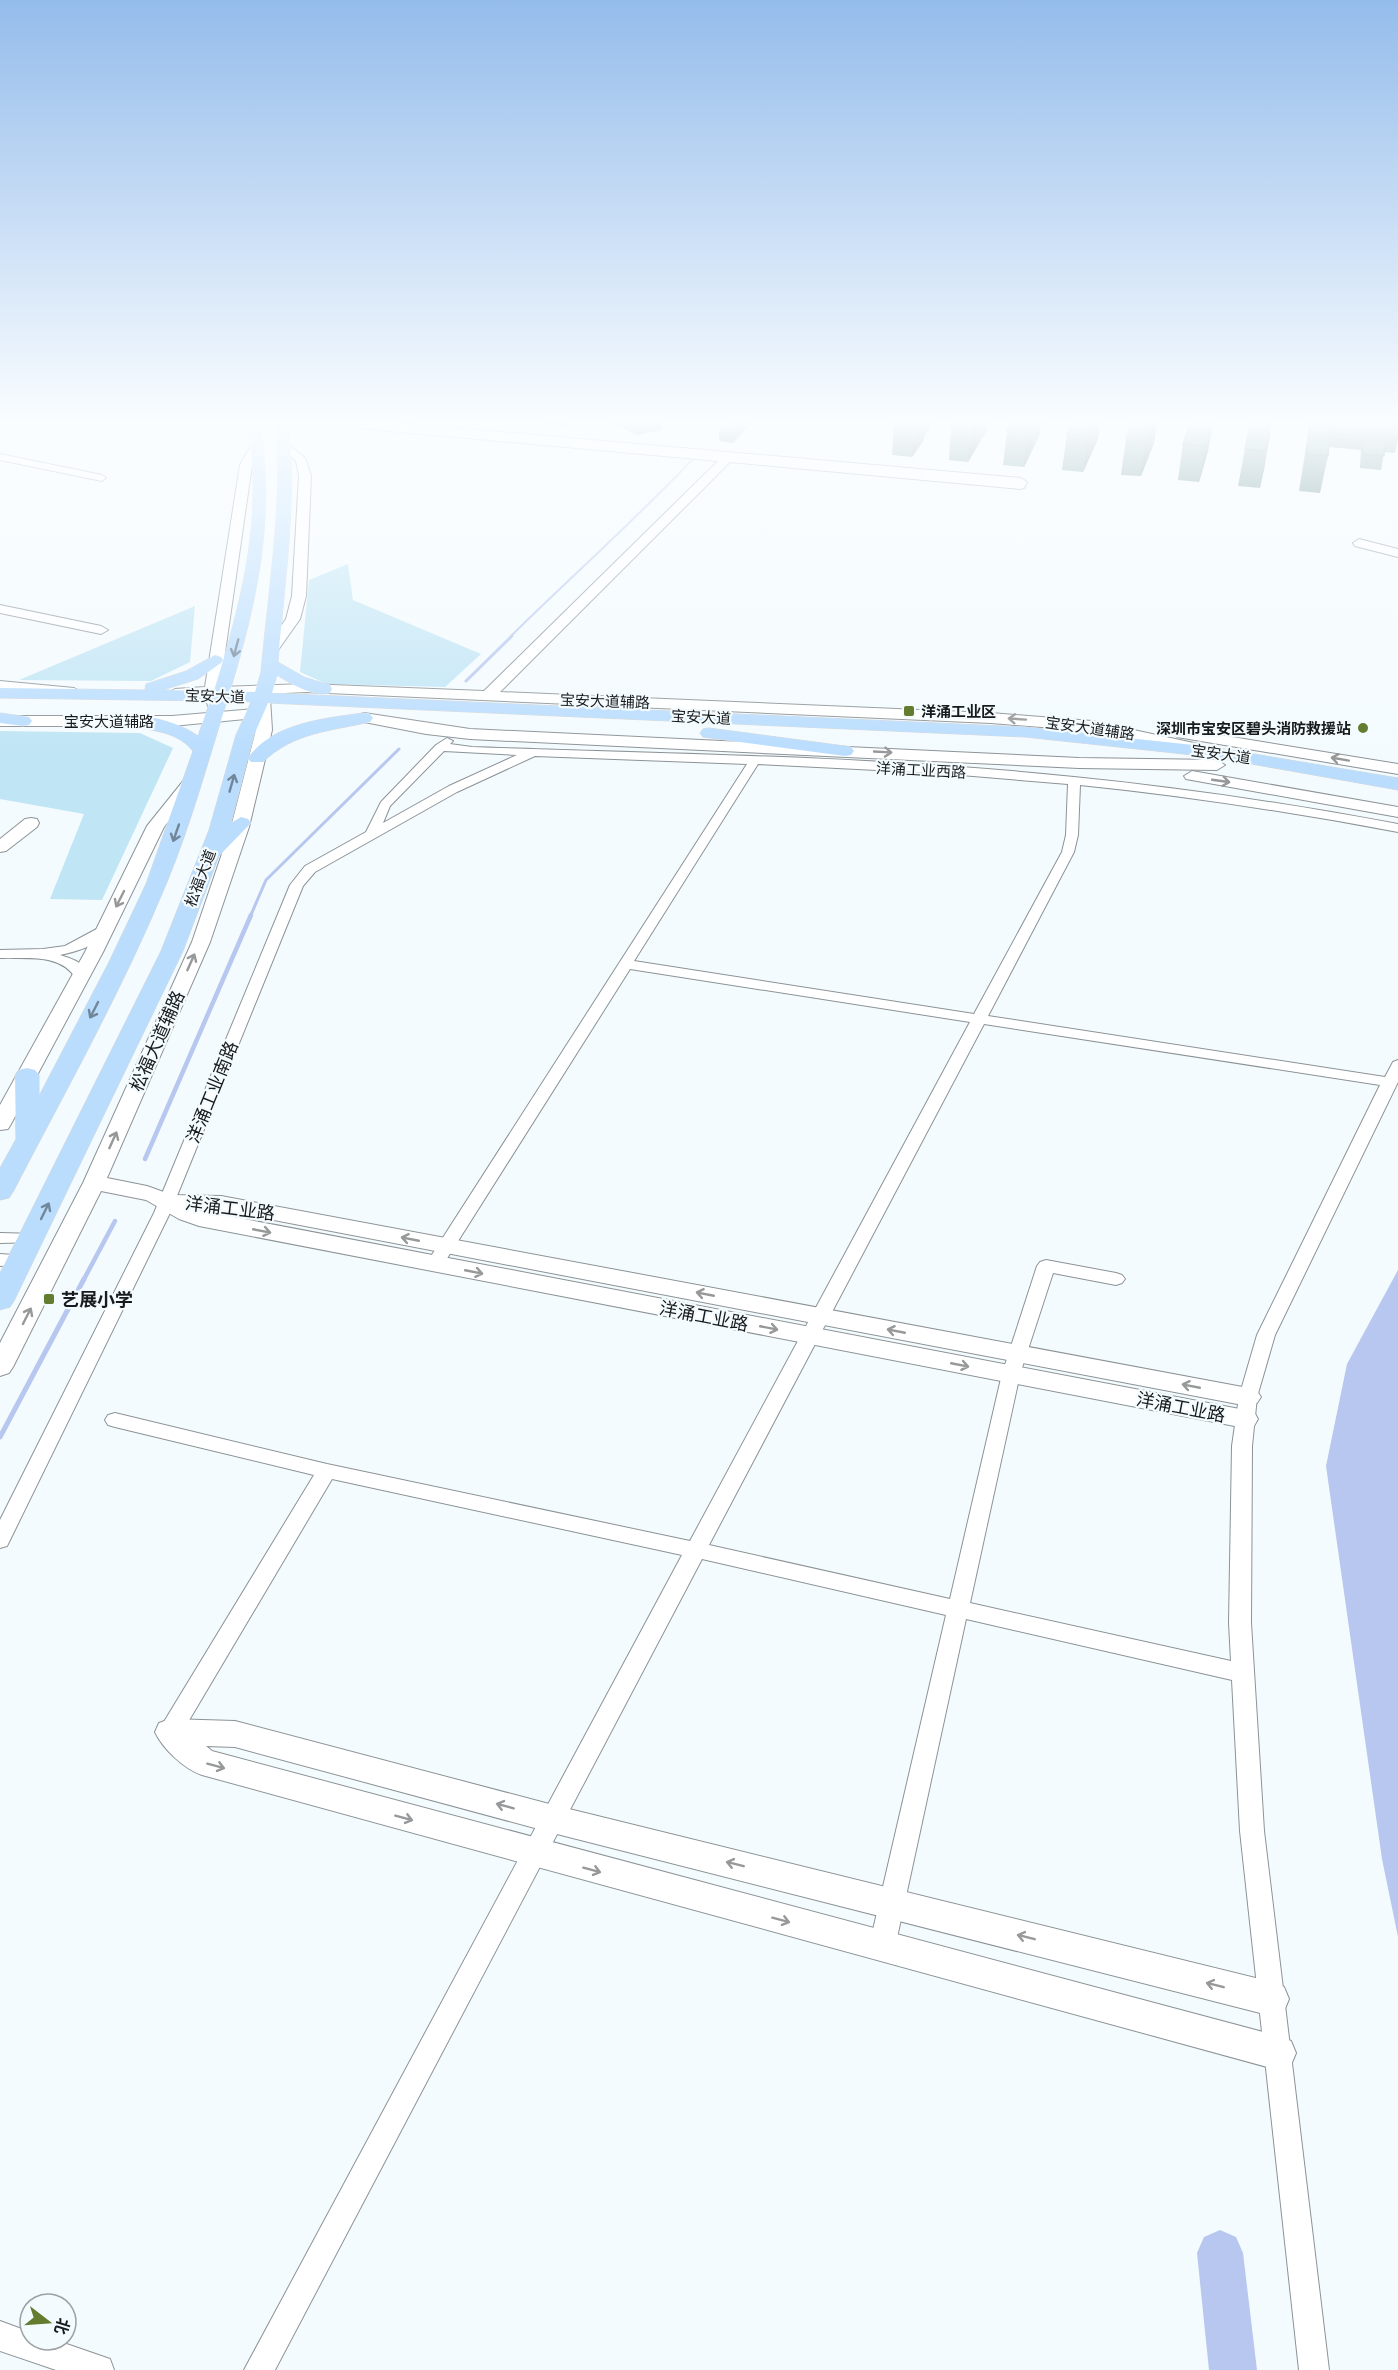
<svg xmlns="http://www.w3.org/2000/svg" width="1398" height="2370" viewBox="0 0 1398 2370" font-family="'Public Sans','Noto Sans SC',sans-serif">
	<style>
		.green { fill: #c0e5f5 }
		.water { fill: #b7c7ef }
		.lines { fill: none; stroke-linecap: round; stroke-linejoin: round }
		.stream-far3 { stroke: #b7c7ef; stroke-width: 2 }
		.stream-far2 { stroke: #b7c7ef; stroke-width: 3 }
		.stream-far1 { stroke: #b7c7ef; stroke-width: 4.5 }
		.stream { stroke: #b7c7ef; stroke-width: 5 }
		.river { fill: #b7c7ef; fill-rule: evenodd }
		.street-casing { stroke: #8c9397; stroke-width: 2 }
		.secondary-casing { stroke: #8c9397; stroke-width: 2 }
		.primary-casing { stroke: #d5d6d6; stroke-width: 1 }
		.street { fill: #fff; fill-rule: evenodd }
		.secondary { fill: #fff; fill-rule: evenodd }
		.primary { fill: #baddfe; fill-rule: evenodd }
		.wall { fill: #427177 }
		.shaded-wall { fill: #365c61 }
		.building { fill: #4d838a; stroke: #365c61; stroke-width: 1.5 }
		.oneway { stroke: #718699 }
		.oneway2 { stroke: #979899 }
		.poi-dot { fill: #637c2f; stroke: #f4fbfe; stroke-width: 2 }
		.labels { text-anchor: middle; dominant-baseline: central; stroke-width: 4.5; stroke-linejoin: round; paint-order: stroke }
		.far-street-label { font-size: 15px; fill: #181b1d; stroke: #f4fbfe }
		.far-poi-label { font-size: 15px; font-weight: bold; fill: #181b1d; stroke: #f4fbfe; text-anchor: start }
		.street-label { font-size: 18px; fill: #181b1d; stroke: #f4fbfe }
		.poi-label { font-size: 18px; font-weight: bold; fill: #181b1d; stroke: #f4fbfe; text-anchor: start }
	</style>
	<rect width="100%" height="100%" fill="#f4fbfe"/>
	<g class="green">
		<path d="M348 564 353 600 481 654 445 687 327 684 300 672 309 580Z"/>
		<path d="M195 606 190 662 151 681 19 680Z"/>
		<path d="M0 731 140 733 173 748 102 900 50 899 84 814 0 799Z"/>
	</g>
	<path class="water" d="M1398 1270V1937L1382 1859 1326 1466 1347 1364Z"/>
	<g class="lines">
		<path class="stream-far3" d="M510 637C571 577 635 520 694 458"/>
		<g class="stream-far2">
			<path d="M466 681 512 636"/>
			<path d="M250 917 266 880 399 749"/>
		</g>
		<g class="stream-far1">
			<path d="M145 1159 251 915"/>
			<path d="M83 1281 115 1221"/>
		</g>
		<path class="stream" d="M0 1437 84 1279"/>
		<path class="river" d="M1220 2230 1236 2237 1243 2253 1257 2370H1209L1197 2253 1204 2237Z"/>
		<g class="street-casing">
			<g id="street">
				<path d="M0 454 102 475 106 478 102 481 0 460Z"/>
				<path d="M447 738 453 741 450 744 472 747C672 754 875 756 1074 777 1183 788 1291 804 1398 824V832C1292 812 1187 796 1080 785L1078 835 1074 852 988 1016 1385 1077 1393 1062 1398 1060V1082L1275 1335 1257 1397 1252 1446 1251 1623 1264 1831 1329 2370H1299L1240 1831 1232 1680 966 1619 895 1947 891 1955 882 1959 873 1955 869 1947 946 1615 702 1559 275 2370H244L682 1555 332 1479 178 1739 170 1742 162 1739 159 1732 162 1725 314 1475 115 1427 108 1425 105 1420 108 1415 115 1413 327 1464 690 1541 970 1022 630 969 441 1268H429L426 1264 747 764 535 756 457 792 315 872 303 886 170 1213 10 1540 7 1546 0 1548V1520L154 1213 290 885 305 866 366 832 381 802 436 745ZM444 751 517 755 449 786 383 823 390 806ZM758 764 937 773 1068 784 1066 835 1062 852 974 1014 634 961ZM984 1024 1380 1085 1257 1335 1239 1397 1232 1446 1229 1623 1231 1661 970 1603 1020 1374 1053 1273 1116 1285 1122 1283 1125 1279 1122 1275 1116 1273 1046 1260 1040 1262 1037 1266 1002 1374 950 1599 709 1545Z"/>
				<path d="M106 924 113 928C100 944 80 951 60 955 72 959 85 962 88 976L86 979H76C62 953 26 959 0 958V950L43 949 65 946Z"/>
				<path d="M0 1233 38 1234 41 1238 38 1242 0 1243Z"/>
				<path d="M0 1254 27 1256 30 1260 27 1264 0 1266Z"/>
				<path d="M0 2321 30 2332V2340H55L110 2359 114 2370H56L0 2351Z"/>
			</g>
		</g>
		<g class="secondary-casing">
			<g id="secondary">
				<path d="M319 422H389L1021 478 1027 482 1024 488 1020 489 730 462 500 692 991 713 1092 721 1203 745 1211 750 1203 755 1092 731 991 723 306 692 264 694 270 698 272 730 249 827 210 942 107 1178 147 1186 172 1195 221 1196 1248 1388 1257 1391 1261 1397 1257 1403 1248 1406 221 1210H197L1245 1410 1254 1412 1258 1419 1254 1426 1245 1428 199 1226 179 1219 146 1200 101 1191 13 1367 9 1373 0 1376V1343L83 1183 192 942 231 827 256 730V718L172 726H0V716H172L255 709 254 698 259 694 220 696 221 703 213 708 208 706 205 696 175 697 168 693 175 689 205 687 240 465 253 442H261L263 444 252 465 220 687 306 684 484 691 718 461 324 425Z"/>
				<path d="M285 442 305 458 311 476 306 596 300 619 276 653 271 654 264 650 286 619 292 596 299 476 296 461 279 445Z"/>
				<path d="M1359 539 1398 549V557L1355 546 1353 543Z"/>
				<path d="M0 605 101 626 108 630 101 634 0 613Z"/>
				<path d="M0 681 74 688 81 692 74 696 0 689Z"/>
				<path d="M364 713 470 729 1079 758 1217 760 1225 765 1217 770 1079 768 470 739 426 734 359 721 356 718 359 715Z"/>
				<path d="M1183 729 1398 764V774L1177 737 1175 734 1177 731Z"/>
				<path d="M1192 771 1398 807V817L1186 779 1184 776Z"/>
				<path d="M194 773 202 778 164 827 103 952 11 1124 8 1129 0 1130V1105L85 952 147 826 188 775Z"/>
				<path d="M31 818 37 819 39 823 37 827 6 851 0 852V839L25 819Z"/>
				<path d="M170 1719 235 1721 553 1805 1272 1982 1284 1987 1289 1999 1284 2011 1272 2016 553 1833 235 1747 206 1746 212 1751 1278 2036 1291 2041 1296 2053 1291 2065 1278 2070 202 1775C184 1769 163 1749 155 1732L159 1723Z"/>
			</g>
		</g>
		<g class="primary-casing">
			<g id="primary">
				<path d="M248 422H260C275 519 258 598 230 691L255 692 261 672C268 592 283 502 276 422H288C298 496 284 586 278 662L304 677 330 685 332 689 330 693C313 697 291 684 277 675L272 693 1025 727 1212 747 1398 778V790L1212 757 1025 737 268 703 254 735 231 823 241 817 248 819 251 823 219 856 183 951 14 1301 10 1307 0 1310V1273L161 951 209 830 236 735 251 702 227 701C208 761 191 824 167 882 123 989 66 1090 13 1192L9 1198 0 1200V1168L16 1139 15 1075 19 1070 27 1068 35 1070 39 1075V1096L109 962 146 884 193 751C175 729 148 731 123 725L120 721 123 717C145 712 180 723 198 736L210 701 0 698V688L145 690 146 684 186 671 215 655 221 657 223 660 221 663 198 679 163 690 214 691C233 629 251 566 253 500 254 474 251 448 248 422Z"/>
				<path d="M0 713 29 717 32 721 29 725 23 726 0 723Z"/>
				<path d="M364 713 370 714 373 718 370 722C331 731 294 732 263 762H251L248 758C272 723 326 718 364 713Z"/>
				<path d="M709 728 845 746 851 747 854 751 851 755 845 756 703 737 700 733 703 729Z"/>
			</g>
		</g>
		<use href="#street" class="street"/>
		<use href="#secondary" class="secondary"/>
		<use href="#primary" class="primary"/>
	</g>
	<g class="wall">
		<path d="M545 422H568L569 429 550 422 545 424Z"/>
		<path d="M612 422H662V430L636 435 621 427H618Z"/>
		<path d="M894 422H931L930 427 924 436V440L912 457 892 455Z"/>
		<path d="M953 422H987V430L968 462 949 460 951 425Z"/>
		<path d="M1011 422 1040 434 1024 467 1003 465 1007 430Z"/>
		<path d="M1072 422H1100L1098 439 1083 472 1062 470 1067 434Z"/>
		<path d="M1132 422H1157L1154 443 1141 476 1121 475 1126 439Z"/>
		<path d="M1191 422H1213L1208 451 1199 482 1178 480 1183 444Z"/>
		<path d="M1329 422H1398V439L1395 453 1384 452 1381 470 1360 468 1361 450 1328 447V456L1320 493 1299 491 1310 423 1328 424Z"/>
		<path d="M749 425 733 443 719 441V432Z"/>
		<path d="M1269 433 1264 469 1260 488 1238 486 1245 449Z"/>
	</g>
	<g class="shaded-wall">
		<rect x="618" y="422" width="3" height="5"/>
		<path d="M636 422H662V430L636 435Z"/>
		<path d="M744 422H749V425L733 443V434Z"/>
		<path d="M914 422H931L930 427 924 436V440L912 457Z"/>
		<path d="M974 422H987V430L968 462 972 427Z"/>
		<path d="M1032 422H1041L1040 434 1024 467 1027 431Z"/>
		<path d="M1094 422H1100L1098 439 1083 472 1087 436Z"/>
		<path d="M1154 422H1157L1154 443 1141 476 1146 440Z"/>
		<path d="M1212 422H1213L1208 451 1199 482 1205 446Z"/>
		<path d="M1270 433 1264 469 1260 488 1266 451Z"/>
	</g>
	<g class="building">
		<path d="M728 422H744L733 434 719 432Z"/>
		<path d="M953 422H974L972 427 951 425Z"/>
		<path d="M1011 422H1032L1027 431 1007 430Z"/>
		<path d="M1072 422H1094L1087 436 1067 434Z"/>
		<path d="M1132 422H1154L1146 440 1126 439Z"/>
		<path d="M1191 422H1212L1205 446 1183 444Z"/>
		<path d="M1251 422H1271L1268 433H1270L1266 451 1245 449Z"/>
		<path d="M1329 422H1398V439L1385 438 1384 456 1362 454 1364 436 1330 433V424H1329Z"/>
		<path d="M1310 423 1330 424 1328 456 1306 454Z"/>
	</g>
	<defs><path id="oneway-shaft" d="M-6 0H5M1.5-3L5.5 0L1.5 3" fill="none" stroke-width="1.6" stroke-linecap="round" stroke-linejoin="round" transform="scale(1.5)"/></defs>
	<g class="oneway">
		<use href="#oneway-shaft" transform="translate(236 648) rotate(105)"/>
		<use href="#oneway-shaft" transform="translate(232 783) rotate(-74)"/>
		<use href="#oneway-shaft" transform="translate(176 833) rotate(109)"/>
		<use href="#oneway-shaft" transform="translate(94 1010) rotate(117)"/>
		<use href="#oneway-shaft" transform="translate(45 1211) rotate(-64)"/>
	</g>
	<g class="oneway2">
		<use href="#oneway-shaft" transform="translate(1017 719) rotate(-176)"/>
		<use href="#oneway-shaft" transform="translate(883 752) rotate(3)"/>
		<use href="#oneway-shaft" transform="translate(1340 759) rotate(-170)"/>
		<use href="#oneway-shaft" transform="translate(1221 781) rotate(8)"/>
		<use href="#oneway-shaft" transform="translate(120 899) rotate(117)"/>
		<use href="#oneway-shaft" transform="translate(191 962) rotate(-66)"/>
		<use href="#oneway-shaft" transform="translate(113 1140) rotate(-66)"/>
		<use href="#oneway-shaft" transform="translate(262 1231) rotate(11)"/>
		<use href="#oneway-shaft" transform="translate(410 1239) rotate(-169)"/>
		<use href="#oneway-shaft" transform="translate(474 1272) rotate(11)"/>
		<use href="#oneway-shaft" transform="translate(705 1294) rotate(-169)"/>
		<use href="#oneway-shaft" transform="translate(27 1316) rotate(-63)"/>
		<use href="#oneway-shaft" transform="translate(769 1328) rotate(11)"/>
		<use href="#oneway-shaft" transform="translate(896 1331) rotate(-169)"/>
		<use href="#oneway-shaft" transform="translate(960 1365) rotate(11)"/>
		<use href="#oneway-shaft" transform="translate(1191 1386) rotate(-169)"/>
		<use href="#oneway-shaft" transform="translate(216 1766) rotate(15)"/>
		<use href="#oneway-shaft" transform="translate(505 1806) rotate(-165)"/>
		<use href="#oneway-shaft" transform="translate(404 1818) rotate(15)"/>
		<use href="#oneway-shaft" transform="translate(735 1864) rotate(-166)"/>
		<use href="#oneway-shaft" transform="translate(592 1870) rotate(15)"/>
		<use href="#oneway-shaft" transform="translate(781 1920) rotate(15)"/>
		<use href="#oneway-shaft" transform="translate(1026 1937) rotate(-166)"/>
		<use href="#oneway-shaft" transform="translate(1215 1985) rotate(-166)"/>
	</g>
	<linearGradient id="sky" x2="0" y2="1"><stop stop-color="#94bceb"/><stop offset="0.56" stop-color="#fafdff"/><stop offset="1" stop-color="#fafdff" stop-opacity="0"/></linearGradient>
	<rect width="1398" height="754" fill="url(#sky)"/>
	<g class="poi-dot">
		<rect x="903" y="705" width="12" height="12" rx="3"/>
		<circle cx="1363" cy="728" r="6"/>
		<rect x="43" y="1293" width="12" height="12" rx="3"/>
	</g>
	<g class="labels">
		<g class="far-street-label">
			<text transform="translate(215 696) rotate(2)">宝安大道</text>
			<text transform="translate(605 701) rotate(2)">宝安大道辅路</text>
			<text transform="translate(701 717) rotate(3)">宝安大道</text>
			<text x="109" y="721">宝安大道辅路</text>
			<text transform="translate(1090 728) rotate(8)">宝安大道辅路</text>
			<text transform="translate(1221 754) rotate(8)">宝安大道</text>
			<text transform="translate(921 770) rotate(3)">洋涌工业西路</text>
			<text transform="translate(200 878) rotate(-69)">松福大道</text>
		</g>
		<g class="far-poi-label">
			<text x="921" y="711">洋涌工业区</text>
			<text x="1351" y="728" text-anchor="end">深圳市宝安区碧头消防救援站</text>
		</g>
		<g class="street-label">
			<text transform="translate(157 1041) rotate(-66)">松福大道辅路</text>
			<text transform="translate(212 1092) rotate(-68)">洋涌工业南路</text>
			<text transform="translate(230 1208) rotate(7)">洋涌工业路</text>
			<text transform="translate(704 1316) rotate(11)">洋涌工业路</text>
			<text transform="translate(1181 1407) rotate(11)">洋涌工业路</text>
		</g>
		<g class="poi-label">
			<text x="61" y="1299">艺展小学</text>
		</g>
	</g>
	<g transform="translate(48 2322) rotate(107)"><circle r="28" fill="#f4fbfe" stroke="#9ca1a4" stroke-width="1.5"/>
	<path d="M0-4.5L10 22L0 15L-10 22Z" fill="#637c2f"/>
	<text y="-9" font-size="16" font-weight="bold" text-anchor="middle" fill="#181b1d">北</text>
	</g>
</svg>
